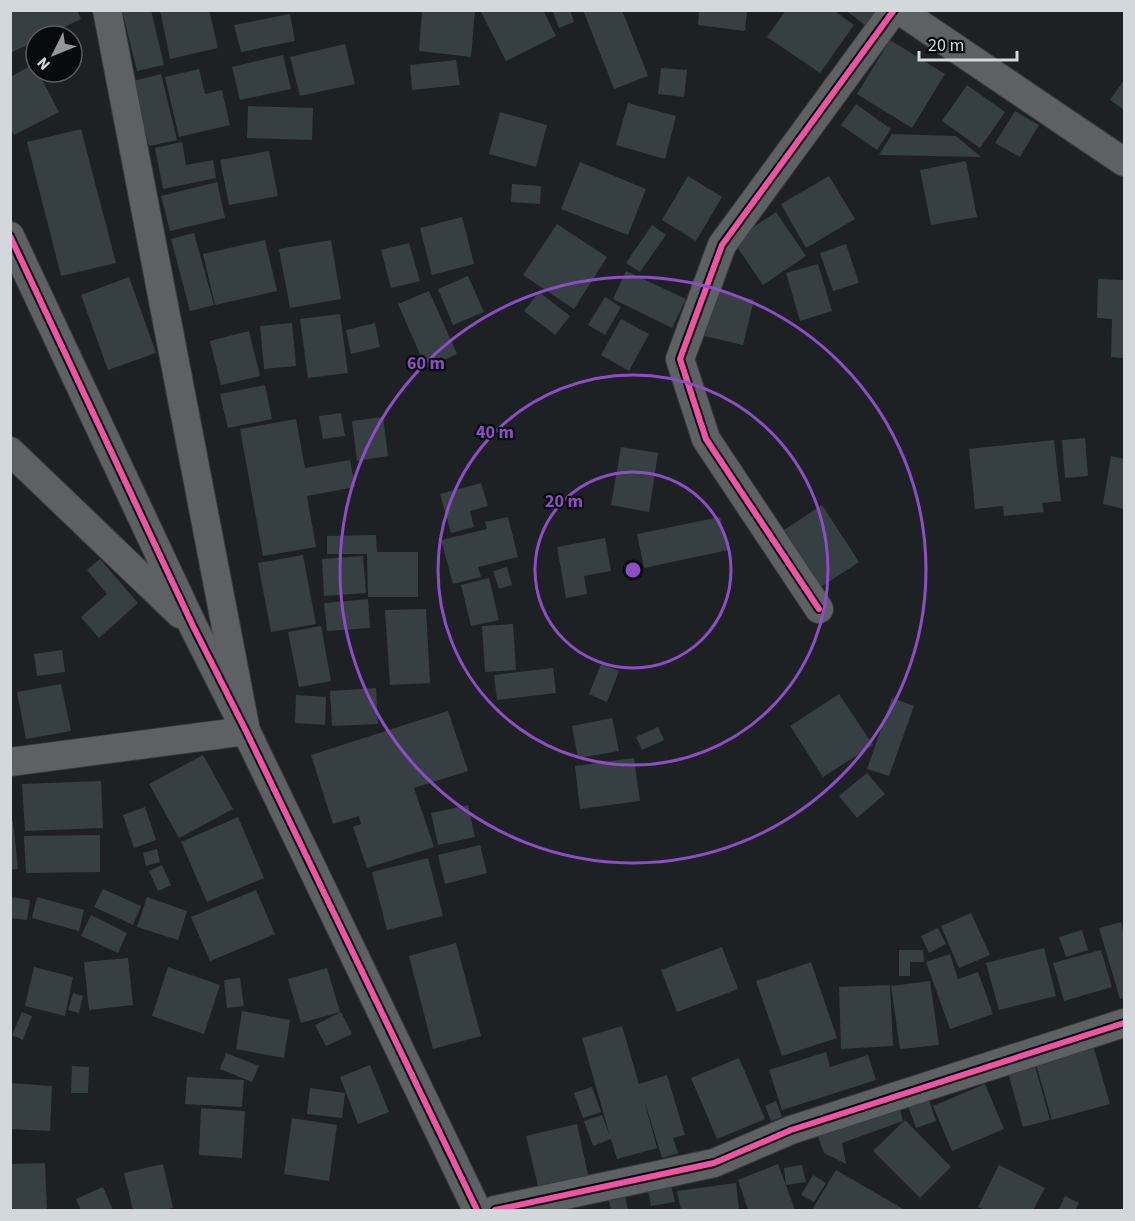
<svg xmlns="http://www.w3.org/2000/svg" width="1135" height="1221" viewBox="0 0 1135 1221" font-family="'Source Sans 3',sans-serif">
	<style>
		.building { fill: #363f41 }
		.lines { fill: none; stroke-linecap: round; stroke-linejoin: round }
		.minor-casing { stroke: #393c3e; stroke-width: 30 }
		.minor { stroke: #5d6163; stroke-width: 28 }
		.cycleway-casing { stroke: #070b0d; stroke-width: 10 }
		.cycleway { stroke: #f153a3; stroke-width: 6 }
		.ring { fill: none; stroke: #8d4ec5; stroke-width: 3 }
		.centre { fill: #8d4ec5; stroke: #070b0d; stroke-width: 3 }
		.ring-label { font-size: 18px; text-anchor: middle; font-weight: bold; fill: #8d4ec5; stroke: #070b0d; stroke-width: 4.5; stroke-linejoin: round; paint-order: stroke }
	</style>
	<rect width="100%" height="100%" fill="#1d2124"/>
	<g class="building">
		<path d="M10 10H77L81 19 46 36H36V41L10 53Z"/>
		<path d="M122 10H151L164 65 137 71Z"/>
		<path d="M160 10H209L218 48 170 59Z"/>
		<path d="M422 10H475L471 57 419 51Z"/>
		<path d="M480 10H543L556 36 506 61Z"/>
		<path d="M552 10H570L574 22 559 28Z"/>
		<path d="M583 10H622L648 76 614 89Z"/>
		<path d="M699 10H747L745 31 698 25Z"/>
		<path d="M786 10H833L854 25 820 73 767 37Z"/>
		<path d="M845 10H877L866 26Z"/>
		<path d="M290 14 295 41 241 52 234 25Z"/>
		<path d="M890 40 945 74 912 128 857 94Z"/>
		<path d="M345 44 355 84 300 96 290 57Z"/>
		<path d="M283 55 291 89 240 100 232 67Z"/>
		<path d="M456 60 460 85 412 90 410 65Z"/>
		<path d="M34 64 36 72H38L59 112 14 135 10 127V77Z"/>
		<path d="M661 68 687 70 684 97 658 94Z"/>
		<path d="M199 69 205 94 222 90 230 125 179 137 165 77Z"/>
		<path d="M161 74 177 140 149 146 133 81Z"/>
		<path d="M1124 80V110L1110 100Z"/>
		<path d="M967 85 1005 112 980 148 942 121Z"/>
		<path d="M628 103 676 116 665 159 616 145Z"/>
		<path d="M856 104 891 129 877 150 841 125Z"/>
		<path d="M248 106 313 108 312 140 247 138Z"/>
		<path d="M1015 111 1039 125 1020 157 995 143Z"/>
		<path d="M500 112 547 125 536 167 489 154Z"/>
		<path d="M81 129 116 263 61 276 27 142Z"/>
		<path d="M892 134 956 136 981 157 879 155Z"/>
		<path d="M182 142 186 165 213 160 216 178 163 189 155 148Z"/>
		<path d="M269 151 278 196 229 205 220 160Z"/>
		<path d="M966 161 977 217 931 225 920 170Z"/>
		<path d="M580 162 646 189 628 235 561 209Z"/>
		<path d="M688 176 722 197 696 241 662 220Z"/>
		<path d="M829 176 855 219 806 248 781 204Z"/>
		<path d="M217 182 225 218 170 231 161 196Z"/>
		<path d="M512 184 541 186 540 204 511 202Z"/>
		<path d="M776 212 806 256 763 285 733 241Z"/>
		<path d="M462 217 474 264 432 275 420 228Z"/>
		<path d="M557 224 607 257 574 309 523 275Z"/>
		<path d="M652 225 666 235 640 272 626 263Z"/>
		<path d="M194 233 214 305 190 311 171 239Z"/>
		<path d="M265 240 277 291 215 305 203 254Z"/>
		<path d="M331 240 341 299 290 308 279 249Z"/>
		<path d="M409 243 420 281 391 288 381 250Z"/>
		<path d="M846 244 859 283 833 291 820 253Z"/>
		<path d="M818 264 832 311 800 321 786 273Z"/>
		<path d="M626 271 686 299 672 328 613 299Z"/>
		<path d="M468 276 484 312 453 325 438 289Z"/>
		<path d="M129 277 156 353 108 370 81 295Z"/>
		<path d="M1098 279 1124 280V358L1111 357 1112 319 1097 318Z"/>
		<path d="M715 290 754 300 743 345 704 336Z"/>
		<path d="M429 291 457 354 426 368 398 304Z"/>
		<path d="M539 292 570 316 555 335 524 311Z"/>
		<path d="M605 297 621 307 605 335 588 325Z"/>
		<path d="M340 314 348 373 308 378 300 319Z"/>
		<path d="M621 319 649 334 629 371 601 355Z"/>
		<path d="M292 323 296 366 264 369 260 326Z"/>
		<path d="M375 323 380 347 351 354 346 330Z"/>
		<path d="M249 331 260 376 221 385 210 341Z"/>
		<path d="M265 385 272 419 228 428 220 394Z"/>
		<path d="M341 413 345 436 323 439 319 416Z"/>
		<path d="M383 417 388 456 357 461 352 421Z"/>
		<path d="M296 419 305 468 350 460 355 487 307 496 316 547 263 556 240 429Z"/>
		<path d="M1085 438 1088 476 1065 478 1062 440Z"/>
		<path d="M1054 440 1061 501 1042 503 1044 512 1004 516 1003 506 975 509 969 449Z"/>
		<path d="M621 447 658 453 649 512 611 505Z"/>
		<path d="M1111 456 1124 459V509L1103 504Z"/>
		<path d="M481 483 488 506 470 511 474 527 451 533 440 494Z"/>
		<path d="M822 505 859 562 821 587 784 530Z"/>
		<path d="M508 517 518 557 478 567 481 577 453 584 441 540 487 529 485 522Z"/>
		<path d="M720 517 728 550 644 568 637 534Z"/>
		<path d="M376 535 377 552H418V597H368L367 554H327V536Z"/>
		<path d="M605 538 611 571 584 576 587 594 566 598 557 547Z"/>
		<path d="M303 555 316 624 271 632 258 563Z"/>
		<path d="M363 556 366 593 324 596 322 559Z"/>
		<path d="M100 559 138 603 99 638 81 617 107 594 87 570Z"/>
		<path d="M507 567 512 585 499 589 493 571Z"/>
		<path d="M489 578 499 620 471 626 461 585Z"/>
		<path d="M368 599 370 628 327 631 324 603Z"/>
		<path d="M426 609 430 683 390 685 385 610Z"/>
		<path d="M513 624 516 670 485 672 482 626Z"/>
		<path d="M321 626 331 681 299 687 288 632Z"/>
		<path d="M62 650 65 672 37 676 34 654Z"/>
		<path d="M601 664 619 671 607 702 589 694Z"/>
		<path d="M553 668 556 693 497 700 494 675Z"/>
		<path d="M61 684 71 731 26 739 17 692Z"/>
		<path d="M376 688 378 724 332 726 330 691Z"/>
		<path d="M839 694 873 745 823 777 790 726Z"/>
		<path d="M296 695 326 697 325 725 295 723Z"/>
		<path d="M892 698 914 706 889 776 867 769Z"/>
		<path d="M448 711 468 771 414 788 434 847 367 868 353 827 361 824 359 816 333 824 311 755Z"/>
		<path d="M612 718 619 751 578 758 572 726Z"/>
		<path d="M658 727 664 740 642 750 636 737Z"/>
		<path d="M203 755 233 809 179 838 149 784Z"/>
		<path d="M634 758 640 801 580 809 575 766Z"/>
		<path d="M867 773 885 794 857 818 839 796Z"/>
		<path d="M101 781 103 828 25 831 22 784Z"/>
		<path d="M468 805 475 837 438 845 431 813Z"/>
		<path d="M145 807 156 840 134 848 123 815Z"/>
		<path d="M238 817 264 878 207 902 181 842Z"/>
		<path d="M10 821H13L18 869 10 870Z"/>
		<path d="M100 835V872L26 873 24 836Z"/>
		<path d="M480 845 487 873 445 884 438 855Z"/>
		<path d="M157 849 160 862 146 866 143 853Z"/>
		<path d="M428 858 443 916 387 930 372 872Z"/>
		<path d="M162 865 171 885 158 891 149 871Z"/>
		<path d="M103 889 141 906 133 925 94 907Z"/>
		<path d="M256 890 275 934 210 961 191 917Z"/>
		<path d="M10 897 30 900 27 920 10 918Z"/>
		<path d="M37 897 84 910 79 931 32 918Z"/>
		<path d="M147 897 187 911 178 940 137 927Z"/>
		<path d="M971 913 990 955 959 968 941 926Z"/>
		<path d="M91 915 127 933 118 953 81 936Z"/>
		<path d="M1121 922 1124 935V998L1120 999 1099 928Z"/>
		<path d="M938 928 946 944 929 953 921 936Z"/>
		<path d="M1082 930 1088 950 1066 957 1059 937Z"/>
		<path d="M456 943 481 1036 433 1049 409 956Z"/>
		<path d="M722 947 738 989 677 1012 661 970Z"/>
		<path d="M1044 948 1056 996 999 1010 986 963Z"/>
		<path d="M899 950H923L924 962H910V976H899Z"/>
		<path d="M1101 950 1112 987 1064 1001 1053 963Z"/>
		<path d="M950 954 958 979 978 972 993 1014 950 1029 926 962Z"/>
		<path d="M128 958 133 1005 89 1010 84 962Z"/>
		<path d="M811 962 837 1038 782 1056 756 981Z"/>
		<path d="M34 967 73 977 65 1016 25 1006Z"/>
		<path d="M168 967 220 985 204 1034 152 1016Z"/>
		<path d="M327 968 340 1012 301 1023 288 979Z"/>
		<path d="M240 978 244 1006 227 1008 224 980Z"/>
		<path d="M930 981 939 1045 900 1049 891 986Z"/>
		<path d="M890 985 893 1046 841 1049 839 987Z"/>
		<path d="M73 993 83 996 79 1013 68 1010Z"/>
		<path d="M242 1011 290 1020 284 1058 236 1049Z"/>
		<path d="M22 1012 32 1016 23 1040 12 1035Z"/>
		<path d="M341 1012 352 1034 326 1046 315 1025Z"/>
		<path d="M622 1026 639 1084 667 1075 685 1135 673 1138 678 1153 662 1158 643 1096 657 1148 617 1159 611 1139 593 1146 584 1121 602 1115 610 1136 582 1038Z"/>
		<path d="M1093 1045 1110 1104 1052 1120 1035 1061Z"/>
		<path d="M826 1052 830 1067 868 1055 876 1080 782 1110 769 1070Z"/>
		<path d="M226 1053 259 1066 252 1082 220 1069Z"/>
		<path d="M739 1058 765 1119 717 1139 691 1078Z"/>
		<path d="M1034 1062 1050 1120 1023 1127 1007 1069Z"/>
		<path d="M370 1065 389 1112 358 1124 340 1077Z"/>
		<path d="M72 1066 89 1067 88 1093H71Z"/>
		<path d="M187 1077 244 1080 242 1107 185 1104Z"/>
		<path d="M10 1083 52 1086 50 1131 10 1129Z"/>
		<path d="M985 1084 1004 1129 952 1151 933 1106Z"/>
		<path d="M592 1087 601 1112 583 1118 574 1093Z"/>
		<path d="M310 1088 345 1093 342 1118 307 1114Z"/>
		<path d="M925 1088 936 1121 916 1128 904 1095Z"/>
		<path d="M898 1100 903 1121 842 1143 846 1164 824 1153 815 1128Z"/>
		<path d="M776 1101 782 1117 771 1121 765 1106Z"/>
		<path d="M201 1108 245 1111 242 1158 199 1155Z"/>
		<path d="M292 1118 337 1125 329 1181 284 1174Z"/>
		<path d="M905 1120 951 1167 920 1198 873 1151Z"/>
		<path d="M577 1124 588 1175 538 1186 526 1136Z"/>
		<path d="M45 1163 47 1210H10V1164Z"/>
		<path d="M163 1164 173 1208 161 1210H133L124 1173Z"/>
		<path d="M778 1164 795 1210H748L738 1180Z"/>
		<path d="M802 1165 806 1182 786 1185 784 1168Z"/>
		<path d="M999 1165 1045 1188 1033 1210H985L978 1207Z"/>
		<path d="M836 1170 905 1210H812Z"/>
		<path d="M813 1175 826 1183 814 1202 801 1195Z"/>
		<path d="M736 1183 739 1210H681L677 1191Z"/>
		<path d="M671 1185 675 1202 651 1206 648 1190Z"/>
		<path d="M103 1187 113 1210H81L76 1199Z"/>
		<path d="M624 1190 628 1210H611L607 1193Z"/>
		<path d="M1065 1196 1079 1203 1075 1210 1059 1209Z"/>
	</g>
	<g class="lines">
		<g class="minor-casing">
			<g id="minor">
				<path d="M899 10 1124 162"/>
				<path d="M10 236 193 626 246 731 477 1210"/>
				<path d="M10 451 180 614"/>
				<path d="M819 609 706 439 680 359 722 245 894 10"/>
				<path d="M10 762 246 731 107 10"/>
				<path d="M495 1210 714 1163 791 1130 1124 1023"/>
			</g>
		</g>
		<use href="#minor" class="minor"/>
		<g class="cycleway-casing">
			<g id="cycleway">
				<path d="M10 236 193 626 246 731 477 1210"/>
				<path d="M819 609 706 439 680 359 722 245 894 10"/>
				<path d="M495 1210 714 1163 791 1130 1124 1023"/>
			</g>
		</g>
		<use href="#cycleway" class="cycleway"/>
	</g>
	<g class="ring">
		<circle cx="633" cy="570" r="98"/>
		<circle cx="633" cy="570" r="195"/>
		<circle cx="633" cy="570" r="293"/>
	</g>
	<circle cx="633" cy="570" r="9" class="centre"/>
	<g class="ring-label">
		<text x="426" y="369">60 m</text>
		<text x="495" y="438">40 m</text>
		<text x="564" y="507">20 m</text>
	</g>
	<rect width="1135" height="1221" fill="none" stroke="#d3d8dc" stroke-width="24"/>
	<g transform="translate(54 54) rotate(227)"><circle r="28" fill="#070b0d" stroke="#595d60" stroke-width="1.5"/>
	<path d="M0-4.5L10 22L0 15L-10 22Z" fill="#93989c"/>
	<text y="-9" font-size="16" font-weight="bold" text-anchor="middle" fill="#d3d8dc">N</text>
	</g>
	<path d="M919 51v9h98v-9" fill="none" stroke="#d3d8dc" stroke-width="3"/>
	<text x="928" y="51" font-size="18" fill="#d3d8dc" stroke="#070b0d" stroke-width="4.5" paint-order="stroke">20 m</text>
</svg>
